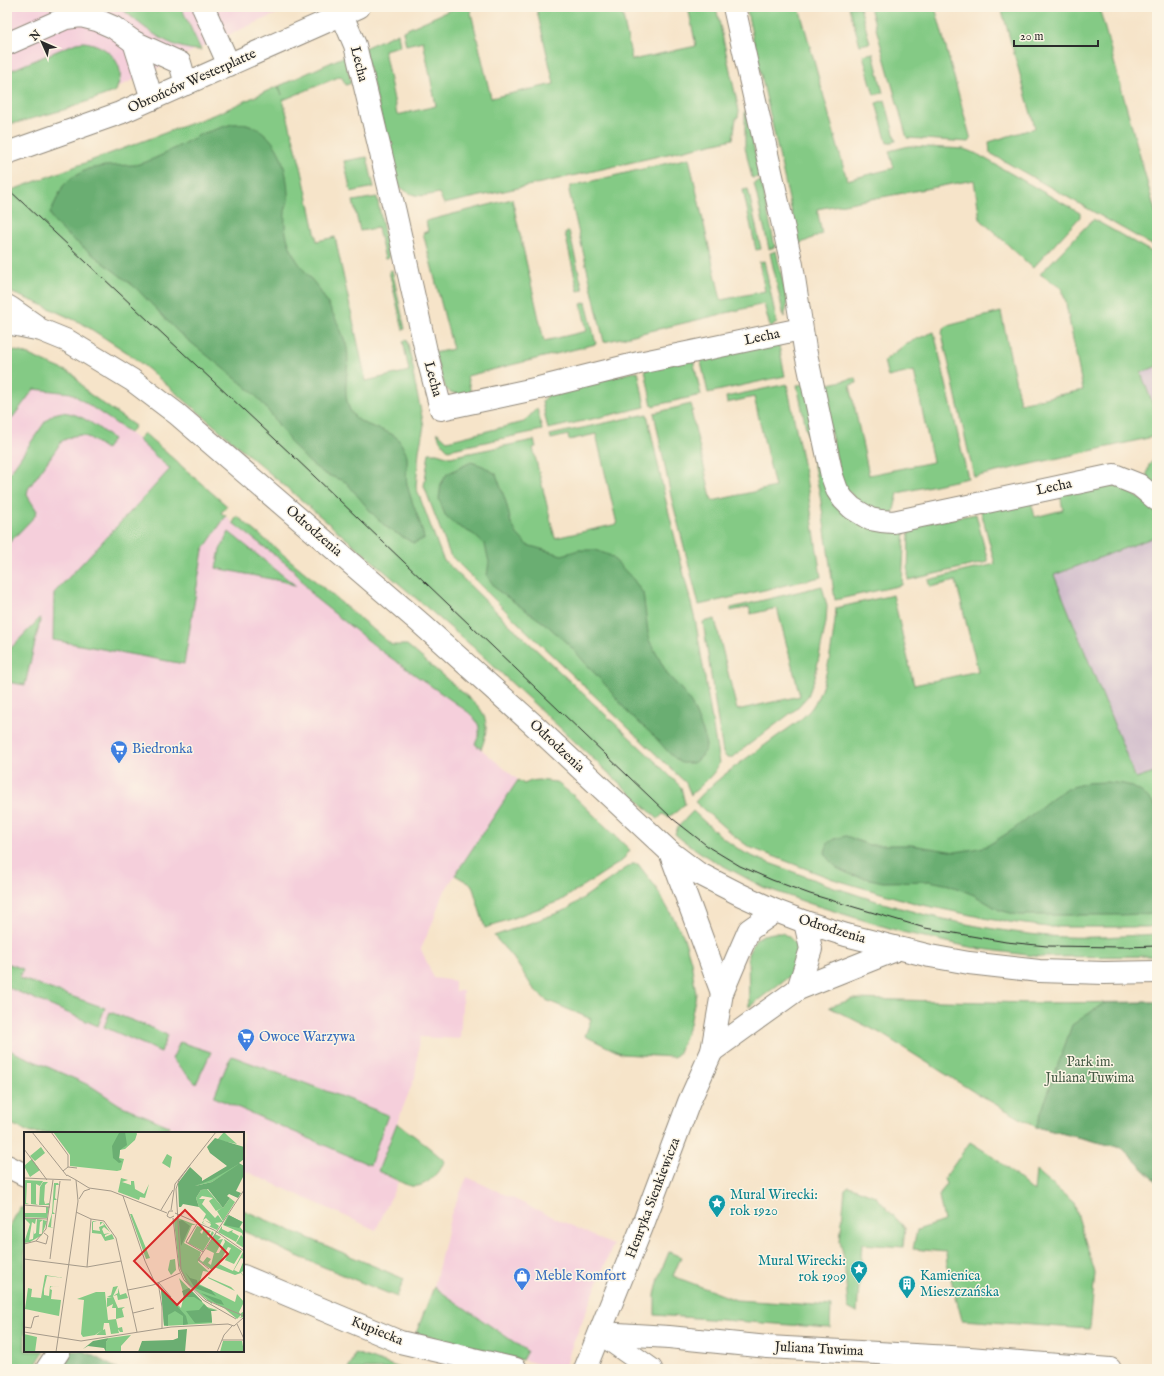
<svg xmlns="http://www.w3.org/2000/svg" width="1164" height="1376" viewBox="0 0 1164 1376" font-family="'IM FELL English',serif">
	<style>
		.built { fill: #f5cfdb }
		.industrial { fill: #d1bdcc }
		.green { fill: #84ca85; stroke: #587a58 }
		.forest { fill: #6bae72; stroke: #4b6c4e }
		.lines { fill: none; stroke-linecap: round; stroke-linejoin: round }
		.minor-casing { stroke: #90887a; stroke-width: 24 }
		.minor { stroke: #fff; stroke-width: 22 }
		.tram { stroke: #2b2b2b; stroke-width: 1 }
		.labels { text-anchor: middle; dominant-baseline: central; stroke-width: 3; stroke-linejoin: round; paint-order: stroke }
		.street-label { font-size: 14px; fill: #2b2b2b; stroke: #fcf5e5 }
		.shop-label { font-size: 14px; fill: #366cbe; stroke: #fcf5e5; text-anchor: start }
		.park-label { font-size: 14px; fill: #465b46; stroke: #fcf5e5 }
		.culture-label { font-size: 14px; fill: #0d838f; stroke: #fcf5e5; text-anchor: start }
		.inset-road { fill: none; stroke: #a59a8a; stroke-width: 1 }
		.view { fill: #d62828; fill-opacity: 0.15; stroke: #d62828; stroke-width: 2 }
		.inset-edge { fill: none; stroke: #2b2b2b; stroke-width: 2 }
	</style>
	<rect width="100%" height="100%" fill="#fcf5e5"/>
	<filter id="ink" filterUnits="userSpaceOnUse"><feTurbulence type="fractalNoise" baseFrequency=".025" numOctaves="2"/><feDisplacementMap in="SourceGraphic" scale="8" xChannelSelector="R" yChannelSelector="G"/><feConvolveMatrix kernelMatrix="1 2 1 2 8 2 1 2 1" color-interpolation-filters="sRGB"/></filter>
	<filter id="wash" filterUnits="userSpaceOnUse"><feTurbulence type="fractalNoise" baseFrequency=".012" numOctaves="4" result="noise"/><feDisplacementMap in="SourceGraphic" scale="16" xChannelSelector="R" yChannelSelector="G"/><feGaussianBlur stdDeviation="0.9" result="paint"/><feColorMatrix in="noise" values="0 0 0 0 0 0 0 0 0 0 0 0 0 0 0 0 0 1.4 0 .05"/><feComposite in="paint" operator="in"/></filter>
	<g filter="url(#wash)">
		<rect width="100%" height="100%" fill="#f6e4c9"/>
		<g class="built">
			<path d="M7 7H292L203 46 104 94 7 119Z"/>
			<path d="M34 389 71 393 134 436 233 523 293 569 315 598 395 661 468 712 477 720 479 726V732L475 744 518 780 442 895 434 919 421 949 434 978 455 981V991H463L460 1039 420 1037 415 1077 378 1171 398 1182 376 1230 243 1170V1133H184L120 1105 91 1086 7 1049V425Z"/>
			<path d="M467 1177 613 1245 570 1351 565 1369H558L416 1333 434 1287 451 1214Z"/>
		</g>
		<g class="industrial">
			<path d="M1157 366V416L1141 373Z"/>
			<path d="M1157 536V772L1136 780 1054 575Z"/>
		</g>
		<g class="green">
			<path d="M120 7H181L201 50C169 50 143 27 120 7Z"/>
			<path d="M457 7H474L470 8 491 98 554 84 536 7H621L632 60 696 46 688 7H716L739 111 738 117 736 118 733 139 550 181 444 204 439 193C421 197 413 198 398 185L364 48 398 33 400 46 384 50 397 115 436 106 423 41 406 45 403 31Z"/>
			<path d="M746 7H799L847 180 894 168 889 151 909 146 964 149 977 154 1080 213V217L1033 268 980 219 974 180 817 209 822 234 799 244Z"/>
			<path d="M849 7H860L870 43 860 45Z"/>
			<path d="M870 7H935L971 140 969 142 907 138Z"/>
			<path d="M1001 7H1099L1157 218V248L990 153 989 142 1035 128Z"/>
			<path d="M83 42C101 43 123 58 120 79 119 83 117 87 116 91L67 109 16 123H7V72L76 43Z"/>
			<path d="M873 53 883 93 874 95 863 55Z"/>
			<path d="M345 56 351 83 346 85 341 76 283 100 302 171 317 241 335 237 366 381 409 371 403 341 407 340 414 372 413 374 424 426 419 451 416 487 443 559 510 625 659 765 681 787 685 804 676 812 668 817 663 814 658 819 473 647 148 369 128 353 83 324 40 304 7 291V192L221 112 278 86 282 95 279 86Z"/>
			<path d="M885 100 896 141 887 143 876 103Z"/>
			<path d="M745 111H746L760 177 752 178 745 147Z"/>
			<path d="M367 157 374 187 351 192 344 161Z"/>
			<path d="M689 158 721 300 765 291 759 262 764 261 777 323 770 327 764 304 604 342 569 191 571 186Z"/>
			<path d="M761 181 775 247 769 249 754 183Z"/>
			<path d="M748 189 761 249 756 250 743 190Z"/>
			<path d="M377 197 389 258 385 259 378 228 360 231 353 201Z"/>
			<path d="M512 199 544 341 587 331 581 304 586 302 596 344 467 376 472 397 450 392 446 389 434 353 453 349 423 233 428 231 426 221Z"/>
			<path d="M1093 219 1157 255V366L1141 373 1157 416V436L974 477 942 334 943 329 947 326 1001 312 1020 403 1083 390 1065 299 1061 288 1040 274Z"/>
			<path d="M569 231 583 290 578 291 565 233Z"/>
			<path d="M776 251 787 300V307L784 317 770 253Z"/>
			<path d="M392 270 405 329 403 330 389 271Z"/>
			<path d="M934 332 968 478 898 493 893 514 864 507 843 486 820 386 856 378 857 383 850 385 869 475 933 462 914 371 888 377 884 361 907 343Z"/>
			<path d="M778 341 785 376 708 393 700 358Z"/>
			<path d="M7 349 24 353 73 374 88 393 135 426 130 433 71 393 34 389 7 425Z"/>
			<path d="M693 359 701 395 652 406 645 370Z"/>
			<path d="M638 371 645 407 548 429 542 402 552 391Z"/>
			<path d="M787 384 806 478 821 577 699 605 671 496 654 413 691 404 693 411H691L712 501 775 487 754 397 727 403 726 397Z"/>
			<path d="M805 384 826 485 905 527 902 585 835 600 820 495 797 385Z"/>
			<path d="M537 408 542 430 448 450C442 444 439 440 437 432L447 441 524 422Z"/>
			<path d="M62 412C83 414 97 427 113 439L106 449 90 438 81 435 73 436 62 441 28 489 27 495 37 511 35 516 7 545V477L47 419 54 414Z"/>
			<path d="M647 414 665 497 696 624 719 763C716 774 699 787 691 795L686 783 515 620 450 555 424 486 429 453H437L450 457 534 440 536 447 533 448 555 538 617 524 596 434 569 440 568 435 551 439 550 435Z"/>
			<path d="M144 433 227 506 221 513 226 516 203 550 184 664 53 640 54 593 150 491 170 469 138 440Z"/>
			<path d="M1157 456V494L1146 479 1149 465Z"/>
			<path d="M1119 485 1157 510V536L1054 575 1136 779 1157 772V925L1148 927H1048L994 920 918 904 833 879 749 847 733 835 695 802C718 776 748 758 776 737 789 728 805 718 813 706 828 684 834 634 836 608L893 595 914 685 978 671 956 581 930 587 928 580 995 564 981 511 1031 501 1035 517 1063 510 1060 494Z"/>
			<path d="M976 514 988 562 908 580 909 526Z"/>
			<path d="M237 516 392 645H407L476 704C489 717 488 732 481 749L475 744C483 729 479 722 468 712L384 653 315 598 293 569 233 523Z"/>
			<path d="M229 532 296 586 286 582 216 568 220 550Z"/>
			<path d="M822 586 827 606 826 622 815 677 808 696 795 710 731 758H727L723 753 716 709 703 622 715 619 737 710 800 696 777 608 751 614 749 607 731 611V608Z"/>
			<path d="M41 617 25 685 7 682V652Z"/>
			<path d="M518 780 524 784 531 781 538 780 556 782 574 796 630 850 622 861 560 901 485 928 472 885 455 875Z"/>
			<path d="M693 811C709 826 726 842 745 853 762 861 781 867 799 874 879 905 962 928 1048 936 1084 939 1121 936 1157 934V956L1042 957 974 948 902 932 811 904 763 887 707 857 682 840 675 834 678 827Z"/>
			<path d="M632 864H638L655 886 683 935 691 961 696 994 690 1024 679 1052 677 1055 673 1057 622 1054 585 1036 591 1019 546 1000 533 988 514 959 494 936 566 910Z"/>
			<path d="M773 933H782L789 937 794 942 798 949 799 957 791 975 749 1007 748 954 756 939 763 935Z"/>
			<path d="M7 963 23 969 19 978 105 1008 98 1026 7 987Z"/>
			<path d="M853 999 1033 1003 1157 1002V1182L1122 1148 1036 1127 974 1092 880 1033 829 1007Z"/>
			<path d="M110 1012 150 1027 167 1035 161 1052 104 1027Z"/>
			<path d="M180 1042 211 1052 196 1084 172 1059Z"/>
			<path d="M7 1049 91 1086 120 1105 169 1126 165 1133H31L7 1122Z"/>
			<path d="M232 1056C284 1076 337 1094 388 1115L370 1165 214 1097 228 1062Z"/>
			<path d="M397 1123 421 1141 445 1161C437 1174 425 1191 407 1185L378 1171Z"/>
			<path d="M970 1142 994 1157 1034 1192 1036 1171 1074 1203 1095 1273 1090 1329 962 1320 947 1264 946 1252 913 1249 917 1230 944 1221 939 1196 946 1184 944 1179Z"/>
			<path d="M849 1186 875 1196 905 1228 903 1247 862 1244 857 1313 848 1308 844 1258 840 1241 845 1189Z"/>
			<path d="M20 1207 25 1209V1351H44L33 1369H7V1232Z"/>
			<path d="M243 1210 404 1279 397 1297 297 1256 243 1231Z"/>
			<path d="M669 1252 681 1257 673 1276 736 1300 831 1306 830 1328 655 1315V1295L660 1274Z"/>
			<path d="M434 1287 527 1351 522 1360 416 1333Z"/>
			<path d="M355 1353 403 1369H348L353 1360Z"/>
		</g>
		<g class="forest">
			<path d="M232 124C237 124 243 123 247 124 278 134 287 166 288 195 289 201 286 206 285 212 284 226 286 238 292 251 298 265 307 273 316 285 327 300 340 326 346 344 352 365 340 389 350 410 358 428 389 428 398 439 401 443 406 452 407 457 408 466 405 475 407 484 411 503 421 520 424 539L413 543 386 527 371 512 346 482 325 474 310 463 292 444 273 417 258 398 245 386 178 332 136 288 66 234 54 222 50 213 63 186 71 178 88 169 105 166 135 165 146 162 162 155 201 134Z"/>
			<path d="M471 462 483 466 496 474 506 502 511 523 517 534 527 545 562 555 579 550H596L611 556 633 579 643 593 649 640 668 675 681 689 692 705 704 734 706 746 702 756 693 763H681L670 754 653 735 628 713 609 689 570 646 548 626 497 590 487 576 489 562 485 545 473 534 456 525 445 515 439 499 441 484 447 474Z"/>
			<path d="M1106 782C1113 783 1121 783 1128 785 1139 789 1152 799 1157 809V913L1121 915H1018L999 910 974 895 949 885 930 881 883 882 852 875 838 869 828 859 825 852 828 843 834 839 846 836 869 845H911L955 852 975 849 987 846 1014 829 1052 798 1066 789 1086 783Z"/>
			<path d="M1157 1002V1177L1154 1179 1122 1148 1036 1127 1072 1025 1104 1003Z"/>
			<path d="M70 1351H84L118 1369H59Z"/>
			<path d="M729 1363 829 1369H723Z"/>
		</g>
	</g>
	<g filter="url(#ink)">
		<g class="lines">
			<g class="minor-casing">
				<g id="minor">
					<path d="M203 7 229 65"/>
					<path d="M734 7 792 265 805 349 832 476 837 490 843 499 852 508 870 519 881 521 893 522 1114 475 1139 485 1157 500"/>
					<path d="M342 15 355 45 395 212 426 351 441 409 539 388 639 363 801 329"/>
					<path d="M134 42 152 99"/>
					<path d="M7 44 66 18 81 16 97 20 113 27 134 42 180 63 186 84"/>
					<path d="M7 153 120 113 359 7"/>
					<path d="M7 306 12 309 35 325"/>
					<path d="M7 323 41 330 68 341 132 380 177 414 418 621 535 726 670 852 698 873 741 895 776 911 805 922 846 935 930 956 969 963 1039 971 1104 973 1157 972"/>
					<path d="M670 852 722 993"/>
					<path d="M798 989 811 949 805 922"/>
					<path d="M712 1051 798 989 898 949"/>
					<path d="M7 1166 25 1175"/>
					<path d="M243 1276 400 1342 516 1369"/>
					<path d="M600 1333 669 1337 768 1347 969 1358 1110 1369"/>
					<path d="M600 1333 651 1369"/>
					<path d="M47 1369 59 1351"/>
					<path d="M585 1369 642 1227 689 1102 712 1051 722 993 736 960 749 930 776 911"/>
				</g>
			</g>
			<use href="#minor" class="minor"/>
			<path class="tram" d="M7 188 292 455 673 819 710 848 740 866 772 880 810 894 925 928 1006 942 1047 946 1124 947 1157 946"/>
		</g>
	</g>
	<defs>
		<g id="supermarket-pin" transform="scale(0.9)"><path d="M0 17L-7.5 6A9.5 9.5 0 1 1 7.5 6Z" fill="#3f7fe0" stroke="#fcf5e5"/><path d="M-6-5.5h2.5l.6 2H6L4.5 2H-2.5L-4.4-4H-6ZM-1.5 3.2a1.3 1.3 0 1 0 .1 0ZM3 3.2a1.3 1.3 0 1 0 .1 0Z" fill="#fff"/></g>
		<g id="sight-pin" transform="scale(0.9)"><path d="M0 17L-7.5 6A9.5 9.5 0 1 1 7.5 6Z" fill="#0f9aa8" stroke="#fcf5e5"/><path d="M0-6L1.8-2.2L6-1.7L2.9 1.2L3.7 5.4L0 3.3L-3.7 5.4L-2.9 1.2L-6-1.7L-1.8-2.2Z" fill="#fff"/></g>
		<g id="shop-pin" transform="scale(0.9)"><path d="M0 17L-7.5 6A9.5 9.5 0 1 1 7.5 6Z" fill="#3f7fe0" stroke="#fcf5e5"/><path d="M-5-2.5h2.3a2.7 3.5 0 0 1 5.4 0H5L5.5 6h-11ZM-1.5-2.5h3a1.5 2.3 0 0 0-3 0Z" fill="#fff"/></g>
		<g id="building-pin" transform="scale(0.9)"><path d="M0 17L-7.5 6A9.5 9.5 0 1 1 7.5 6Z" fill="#0f9aa8" stroke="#fcf5e5"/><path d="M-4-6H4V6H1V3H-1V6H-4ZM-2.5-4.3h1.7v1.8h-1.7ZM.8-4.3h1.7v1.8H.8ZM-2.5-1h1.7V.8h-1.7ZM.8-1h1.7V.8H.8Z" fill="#fff"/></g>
	</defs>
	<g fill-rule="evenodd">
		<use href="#supermarket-pin" x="119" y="749"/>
		<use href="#supermarket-pin" x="246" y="1037"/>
		<use href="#sight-pin" x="717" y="1203"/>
		<use href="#sight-pin" x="859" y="1269"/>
		<use href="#shop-pin" x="522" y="1276"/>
		<use href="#building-pin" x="907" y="1284"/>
	</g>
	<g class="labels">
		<g class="street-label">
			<text transform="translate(359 64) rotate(76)">Lecha</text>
			<text transform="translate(192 81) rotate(-24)">Obrońców Westerplatte</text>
			<text transform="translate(762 337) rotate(-12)">Lecha</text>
			<text transform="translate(433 379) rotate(75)">Lecha</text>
			<text transform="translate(1054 487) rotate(-12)">Lecha</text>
			<text transform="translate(314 531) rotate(41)">Odrodzenia</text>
			<text transform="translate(557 746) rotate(43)">Odrodzenia</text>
			<text transform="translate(832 929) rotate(17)">Odrodzenia</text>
			<text transform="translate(653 1198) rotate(-69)">Henryka Sienkiewicza</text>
			<text transform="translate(377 1331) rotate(22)">Kupiecka</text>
			<text transform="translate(819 1349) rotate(3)">Juliana Tuwima</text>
		</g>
		<g class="shop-label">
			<text x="132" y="749">Biedronka</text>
			<text x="259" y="1037">Owoce Warzywa</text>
			<text x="535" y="1276">Meble Komfort</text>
		</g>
		<g class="park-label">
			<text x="1090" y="1062">Park im.<tspan x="1090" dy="16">Juliana Tuwima</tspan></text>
		</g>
		<g class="culture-label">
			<text x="730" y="1195">Mural Wirecki:<tspan x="730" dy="16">rok 1920</tspan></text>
			<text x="846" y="1261" text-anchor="end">Mural Wirecki:<tspan x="846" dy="16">rok 1909</tspan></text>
			<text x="920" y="1276">Kamienica<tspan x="920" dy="16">Mieszczańska</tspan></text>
		</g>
	</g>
	<g transform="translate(24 1132)">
		<rect width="220" height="220" fill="#f6e4c9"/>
		<path d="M29 0H112L113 2 111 8 101 17 96 18 95 26 100 27 97 38 93 39 46 34V23ZM200 0 204 4 213 12 193 8ZM17 15 21 21 11 29 6 24ZM143 22 148 25 146 36 138 31ZM8 27 16 38 6 45 0 34ZM215 32 216 33 188 50 171 54ZM97 46 104 48 98 50 107 53V49H110L111 57 120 62 125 52 121 66 116 65 115 68 94 60ZM0 48 19 49 16 54 12 52V72L14 73 7 72V51H3L2 71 5 72H0ZM19 50H24L21 53 20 68 21 72 25 71V73H15L16 55ZM30 51H34L35 53H32L31 66 33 68H30L29 80 31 82H28L27 95 30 96 24 95 28 81ZM183 57 199 76 206 66 211 70 199 89 193 79 198 76 192 79 185 69 189 66 178 64 175 67H181L178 72 191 86 194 83 199 90 191 91 195 94 193 98 178 91 180 88 179 91 186 95 187 92 180 88 187 91 182 86 179 88 182 82 175 75 172 66 177 58ZM22 75H25L23 86 0 85V81H22ZM106 82H108L126 126 122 127ZM204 83 219 90 216 95 220 100V116L212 111 217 103 219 105 218 101 199 93ZM0 86 12 87 11 92 8 90 5 108 9 107 10 98V102L12 101 13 87 19 88 16 90 15 102H18L19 88 23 89 18 103 6 110 0 111 6 92ZM154 86 172 93H168L160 111 177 120 174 130 185 140 188 139 184 145 207 155 211 159 184 146 186 140 179 139 175 152 211 170 213 162 220 170 215 180 216 182 220 179V174V185L215 186 217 185V183L213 187 200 176 188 170V172L162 150 155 134 150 89ZM69 89 73 90H69V98L76 99 75 95 80 93 79 90 76 93V90H79L86 100 80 95 78 97 80 102 86 101 81 103V105L88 102 91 109 90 107 81 109 77 102 68 101V90ZM173 94 180 96 176 100 178 102 180 97 187 99 183 104 185 106 188 99 190 101 179 119 164 111ZM198 94V97L204 100 209 98 208 100 215 104 212 110 194 100ZM191 102 197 105 194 108 199 107 192 121H195L201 110 200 107 218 119 210 132 201 128 199 132 207 116 204 115 195 132 209 139 219 120 220 127 217 126 210 138 214 140H215L220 128V139L217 140 220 145 217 141 211 143 190 135 188 138 174 128 177 123 176 128 179 130 183 125 187 127 184 131 187 133 190 121 182 117ZM151 127 152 138 147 143 144 138 146 128ZM21 143 40 146 23 144 20 157V163L25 164 26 154 39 155 27 154 26 157 28 158 27 167 37 168 35 184 1 177 4 156 8 157 7 165 17 166ZM155 146 183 175 193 178 187 179 188 191H193L140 194 137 156 157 176 160 163ZM94 154 89 164 94 161V156L96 163 102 161 104 166 94 168 93 163 89 164 94 176 101 175 98 177 100 185 92 187 94 196 98 195 99 200H96L94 197 95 201 87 202 85 191H80L79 198 81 197 82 203H72L78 198 71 203 59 205 57 202 60 168 53 167 72 160H81L84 188 92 187V176H88L89 172 83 175V166L88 165H83L87 163 89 155ZM0 202 13 205 11 220H0ZM107 203 97 214V220H82V210L85 206ZM199 209H218L220 220H196Z" fill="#84ca85"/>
		<path d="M101 0 103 13 96 18 95 27 98 30 95 31 89 26 88 14 95 1ZM191 6 220 15V27L215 31 220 34V43L212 59 217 61 214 66 205 62 203 64 206 66 199 76 184 57 177 58 172 66 175 75 159 72 157 75H155L154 51 166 35 178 46V49L203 34 186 21 183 15ZM215 32 188 50 171 54 187 48ZM205 83 218 90 215 96 200 93ZM158 88 166 94 157 114 155 89ZM161 140 166 146 173 148 174 153 187 158 192 164 171 156ZM137 156 162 184 164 192 159 193V184L151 179 144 183V194L140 193ZM165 156 178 169V170L170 165H160L158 159ZM177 161 197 168 200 173 192 171ZM180 172 185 177 194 179H187L188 190 171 191 162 179 175 178ZM163 197 161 220H114L118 209 149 208 154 206V198ZM85 206 82 210V220L80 216 64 214 59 217 69 209Z" fill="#6bae72" fill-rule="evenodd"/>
		<path class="inset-road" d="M8 0 43 44M27 0 44 23V35M0 17 23 48M166 33 155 48 152 57 157 138 165 152 182 168 220 184M39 39 44 35 53 36M0 46 47 48M52 48 65 56 87 59 143 81M99 64 121 129 131 151M55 67 60 59 66 57M0 73 26 75M137 78 149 58M147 78 151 52 192 0M149 79H145L143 84 146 86 150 84M52 80 67 87 63 135M151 81 190 98 220 119M0 86 24 87M149 86 155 137 160 148 179 168 212 187M67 87 80 89 92 106 113 200M173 92 162 110 179 120M12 109 22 112 24 104 20 101M0 112 12 109 22 97 29 48M0 127 63 135 97 129M26 127 36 49M185 137 174 128 220 58M134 150 138 175V196M135 151 147 165M104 158 129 153 156 141M109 181 130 176M213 192 220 207M0 195 7 196 10 185 15 184M0 200 57 209 147 195 204 192 210 194 219 186M198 208H220M32 220 54 69 52 48 43 43M193 220 200 203 208 194"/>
		<path class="view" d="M161 78 204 122 153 173 110 129Z"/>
		<rect width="220" height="220" class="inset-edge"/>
	</g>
	<rect width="1164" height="1376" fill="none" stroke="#fcf5e5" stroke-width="24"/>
	<g transform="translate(42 42) rotate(315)" stroke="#fcf5e5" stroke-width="3" paint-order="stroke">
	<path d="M0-3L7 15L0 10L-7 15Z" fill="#2b2b2b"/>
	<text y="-6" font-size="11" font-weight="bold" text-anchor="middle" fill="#2b2b2b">N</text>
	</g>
	<path d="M1014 40v6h84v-6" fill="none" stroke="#2b2b2b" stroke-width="2"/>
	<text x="1020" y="40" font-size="12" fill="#2b2b2b" stroke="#fcf5e5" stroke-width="3" paint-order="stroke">20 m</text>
</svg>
